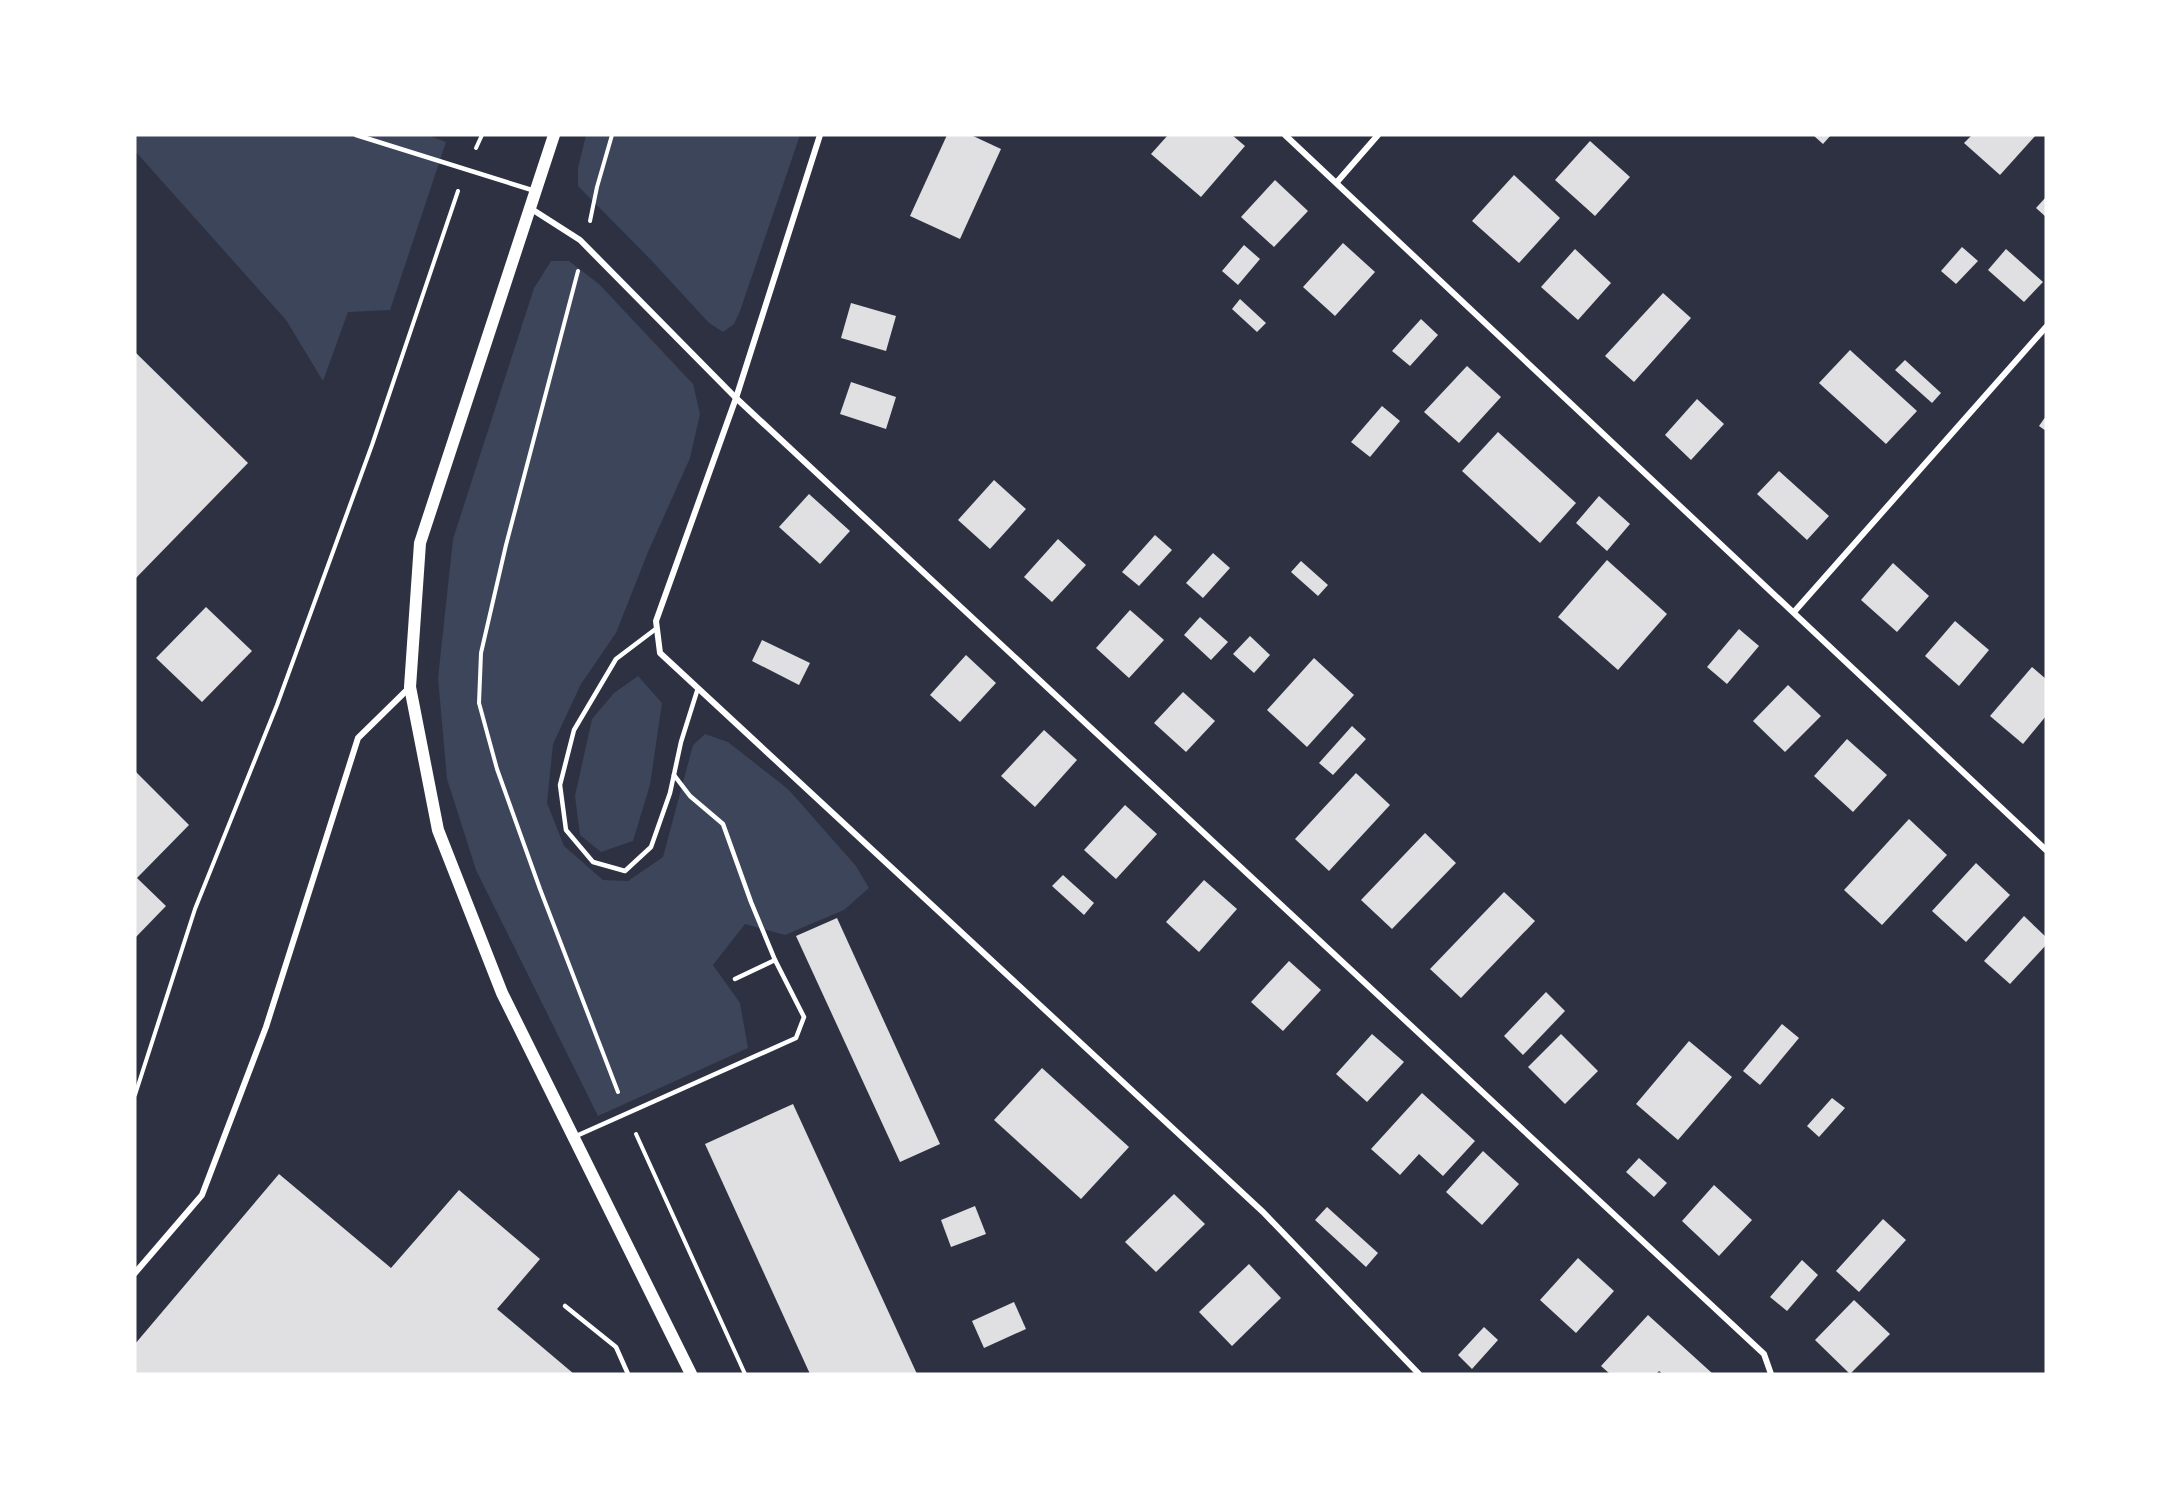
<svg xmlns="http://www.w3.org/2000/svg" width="2181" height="1509" viewBox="0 0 2181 1509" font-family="Lora,serif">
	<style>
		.green { fill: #3c4559 }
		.building { fill: #e0e0e3 }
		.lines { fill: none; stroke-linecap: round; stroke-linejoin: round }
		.path { stroke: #fff; stroke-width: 4 }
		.service { stroke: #fff; stroke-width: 4.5 }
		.minor { stroke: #fff; stroke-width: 6 }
		.secondary { stroke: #fff; stroke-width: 12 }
	</style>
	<rect width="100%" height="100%" fill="#2d3142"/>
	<g class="green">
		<path d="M135 135H427L446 142 390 310 348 312 323 381 286 320 135 151Z"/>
		<path d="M586 135H800L740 311 734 324 723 332 709 323 651 260 578 186V168Z"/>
		<path d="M551 261H569L599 284 693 384 700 414 690 458 648 552 616 633 581 684 553 744 547 803 564 846 603 880 628 881 663 857 693 745 705 734 728 742 788 789 856 866 869 888 844 910 785 935 745 924 713 965 740 1003 748 1048 598 1116 476 870 447 779 438 678 453 539 534 288Z"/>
		<path d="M638 676 662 703 650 785 633 841 601 852 580 835 575 796 592 719 614 693Z"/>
	</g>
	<g class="building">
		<path d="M947 135H971L1001 149 960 239 910 216Z"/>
		<path d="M1168 135H1232L1245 146 1201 197 1151 154Z"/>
		<path d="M1813 135H1831L1823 144Z"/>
		<path d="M1972 135H2036L2000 175 1964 143Z"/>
		<path d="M1590 141 1630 177 1595 216 1555 180Z"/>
		<path d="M1514 175 1560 218 1519 263 1472 221Z"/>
		<path d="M1275 180 1308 211 1274 247 1241 217Z"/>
		<path d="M2046 197V217L2036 208Z"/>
		<path d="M1343 243 1375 272 1335 316 1303 287Z"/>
		<path d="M1244 245 1260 259 1238 285 1222 271Z"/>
		<path d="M1962 247 1978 261 1956 284 1941 271Z"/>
		<path d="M1575 249 1611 283 1578 320 1541 287Z"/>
		<path d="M2006 249 2043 282 2024 302 1988 270Z"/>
		<path d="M1663 293 1691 318 1634 382 1605 356Z"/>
		<path d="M1240 299 1266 323 1257 332 1232 309Z"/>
		<path d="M851 303 896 316 886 351 841 338Z"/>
		<path d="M1421 319 1438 335 1410 366 1392 351Z"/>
		<path d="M1850 350 1917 411 1886 444 1819 383Z"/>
		<path d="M135 352 248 463 135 579Z"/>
		<path d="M1905 360 1941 393 1932 403 1895 370Z"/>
		<path d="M1467 366 1501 397 1459 443 1424 412Z"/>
		<path d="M851 382 896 397 886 429 840 414Z"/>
		<path d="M1697 399 1724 424 1691 460 1665 435Z"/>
		<path d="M1382 406 1400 421 1370 457 1351 442Z"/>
		<path d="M2046 416V431L2039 426Z"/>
		<path d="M1498 432 1576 503 1540 543 1462 471Z"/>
		<path d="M1779 471 1829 516 1807 540 1757 494Z"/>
		<path d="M994 480 1026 509 990 549 958 520Z"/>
		<path d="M809 494 850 531 820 564 779 527Z"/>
		<path d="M1599 496 1630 524 1607 551 1576 523Z"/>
		<path d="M1155 535 1172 550 1139 586 1122 572Z"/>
		<path d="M1058 539 1086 565 1052 602 1024 577Z"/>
		<path d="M1213 553 1230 568 1203 598 1186 583Z"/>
		<path d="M1607 560 1667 614 1618 670 1558 617Z"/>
		<path d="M1301 561 1328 585 1318 596 1291 572Z"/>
		<path d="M1893 563 1929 596 1897 632 1861 600Z"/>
		<path d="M206 607 252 651 202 702 156 658Z"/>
		<path d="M1130 610 1164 640 1129 678 1096 648Z"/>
		<path d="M1200 617 1228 642 1211 660 1184 635Z"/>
		<path d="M1955 621 1989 650 1959 686 1925 656Z"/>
		<path d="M1739 629 1759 646 1727 684 1707 667Z"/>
		<path d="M1250 636 1270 655 1254 673 1233 654Z"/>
		<path d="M762 640 810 663 799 685 752 661Z"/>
		<path d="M966 655 996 683 960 722 930 695Z"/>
		<path d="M1314 658 1354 695 1307 747 1267 710Z"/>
		<path d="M2032 667 2046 679V716L2023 744 1990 716Z"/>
		<path d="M1788 685 1821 716 1785 752 1753 721Z"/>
		<path d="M1183 692 1215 721 1186 752 1154 723Z"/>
		<path d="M1352 726 1366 739 1333 775 1319 763Z"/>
		<path d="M1044 730 1077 760 1035 807 1001 776Z"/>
		<path d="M1847 739 1887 775 1853 812 1814 776Z"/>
		<path d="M135 771 189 825 137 878 166 906 135 938Z"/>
		<path d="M1356 773 1390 805 1329 871 1295 839Z"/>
		<path d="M1125 805 1157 834 1116 879 1084 850Z"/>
		<path d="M1909 819 1947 855 1882 925 1844 890Z"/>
		<path d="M1425 833 1456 863 1392 929 1361 900Z"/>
		<path d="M1976 863 2010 895 1966 942 1932 911Z"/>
		<path d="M1063 875 1094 903 1084 915 1052 886Z"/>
		<path d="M1204 880 1237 909 1199 952 1166 922Z"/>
		<path d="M1504 892 1535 921 1461 998 1430 969Z"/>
		<path d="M2024 916 2046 937V945L2010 984 1984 961Z"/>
		<path d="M837 918 940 1144 900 1162 796 936Z"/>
		<path d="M1289 961 1321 990 1283 1031 1251 1002Z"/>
		<path d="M1546 992 1565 1011 1523 1055 1504 1036Z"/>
		<path d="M1782 1024 1799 1038 1760 1085 1743 1071Z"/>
		<path d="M1372 1034 1404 1062 1367 1102 1336 1074Z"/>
		<path d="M1561 1034 1598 1071 1565 1104 1528 1067Z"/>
		<path d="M1689 1041 1732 1077 1678 1140 1636 1104Z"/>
		<path d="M1042 1068 1129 1147 1081 1199 994 1120Z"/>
		<path d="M1422 1093 1475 1141 1443 1176 1419 1154 1400 1175 1371 1149Z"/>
		<path d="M1832 1098 1845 1108 1819 1137 1807 1126Z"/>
		<path d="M793 1104 917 1374H810L705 1144Z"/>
		<path d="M1483 1151 1519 1184 1482 1225 1446 1192Z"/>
		<path d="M1639 1158 1667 1183 1654 1197 1626 1172Z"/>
		<path d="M279 1174 391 1268 459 1190 540 1259 497 1309 574 1374H135V1344Z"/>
		<path d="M1714 1185 1752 1220 1719 1256 1682 1221Z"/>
		<path d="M1174 1194 1205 1224 1156 1272 1125 1242Z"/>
		<path d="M975 1206 986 1234 951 1247 941 1220Z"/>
		<path d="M1327 1207 1378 1253 1366 1267 1315 1220Z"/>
		<path d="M1883 1219 1906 1240 1859 1292 1836 1271Z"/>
		<path d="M1578 1258 1614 1291 1576 1333 1540 1300Z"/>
		<path d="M1802 1260 1818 1275 1787 1311 1770 1297Z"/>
		<path d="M1249 1264 1281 1298 1232 1346 1199 1312Z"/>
		<path d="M1854 1300 1890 1334 1850 1374 1815 1340Z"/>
		<path d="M1014 1302 1026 1329 984 1348 972 1321Z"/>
		<path d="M1648 1315 1713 1374H1663L1659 1371 1656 1374H1610L1601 1366Z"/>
		<path d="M1484 1327 1498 1340 1472 1369 1458 1355Z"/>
	</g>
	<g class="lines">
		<g class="path">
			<path d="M476 148 482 135"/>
			<path d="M590 221 597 187 612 135"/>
			<path d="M578 271 506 545 481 653 479 703 497 769 540 889 618 1092"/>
			<path d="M135 1095 195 909 277 705 372 445 458 191"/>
			<path d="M636 1134 745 1374"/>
		</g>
		<g class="service">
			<path d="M356 135 535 191"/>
			<path d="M657 628 616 659 574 730 560 785 566 830 593 862 625 871 651 847 670 793 681 742 698 688"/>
			<path d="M735 979 775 960"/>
			<path d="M574 1137 796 1038 804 1017 775 960 751 902 723 824 690 796 674 775"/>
			<path d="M565 1306 616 1347 628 1374"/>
		</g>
		<g class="minor">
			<path d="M820 135 736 398 656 621 660 653 1263 1212 1419 1374"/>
			<path d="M1285 135 2046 850"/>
			<path d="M1337 182 1378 135"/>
			<path d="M530 208 580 240 736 398 1764 1354 1771 1374"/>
			<path d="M1794 612 2046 327"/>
			<path d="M135 1273 202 1195 266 1027 358 738 410 687"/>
		</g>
		<path class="secondary" d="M554 135 420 543 410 687 438 830 502 993 691 1374"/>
	</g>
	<rect width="2181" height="1509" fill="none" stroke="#ffffff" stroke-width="273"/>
</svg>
